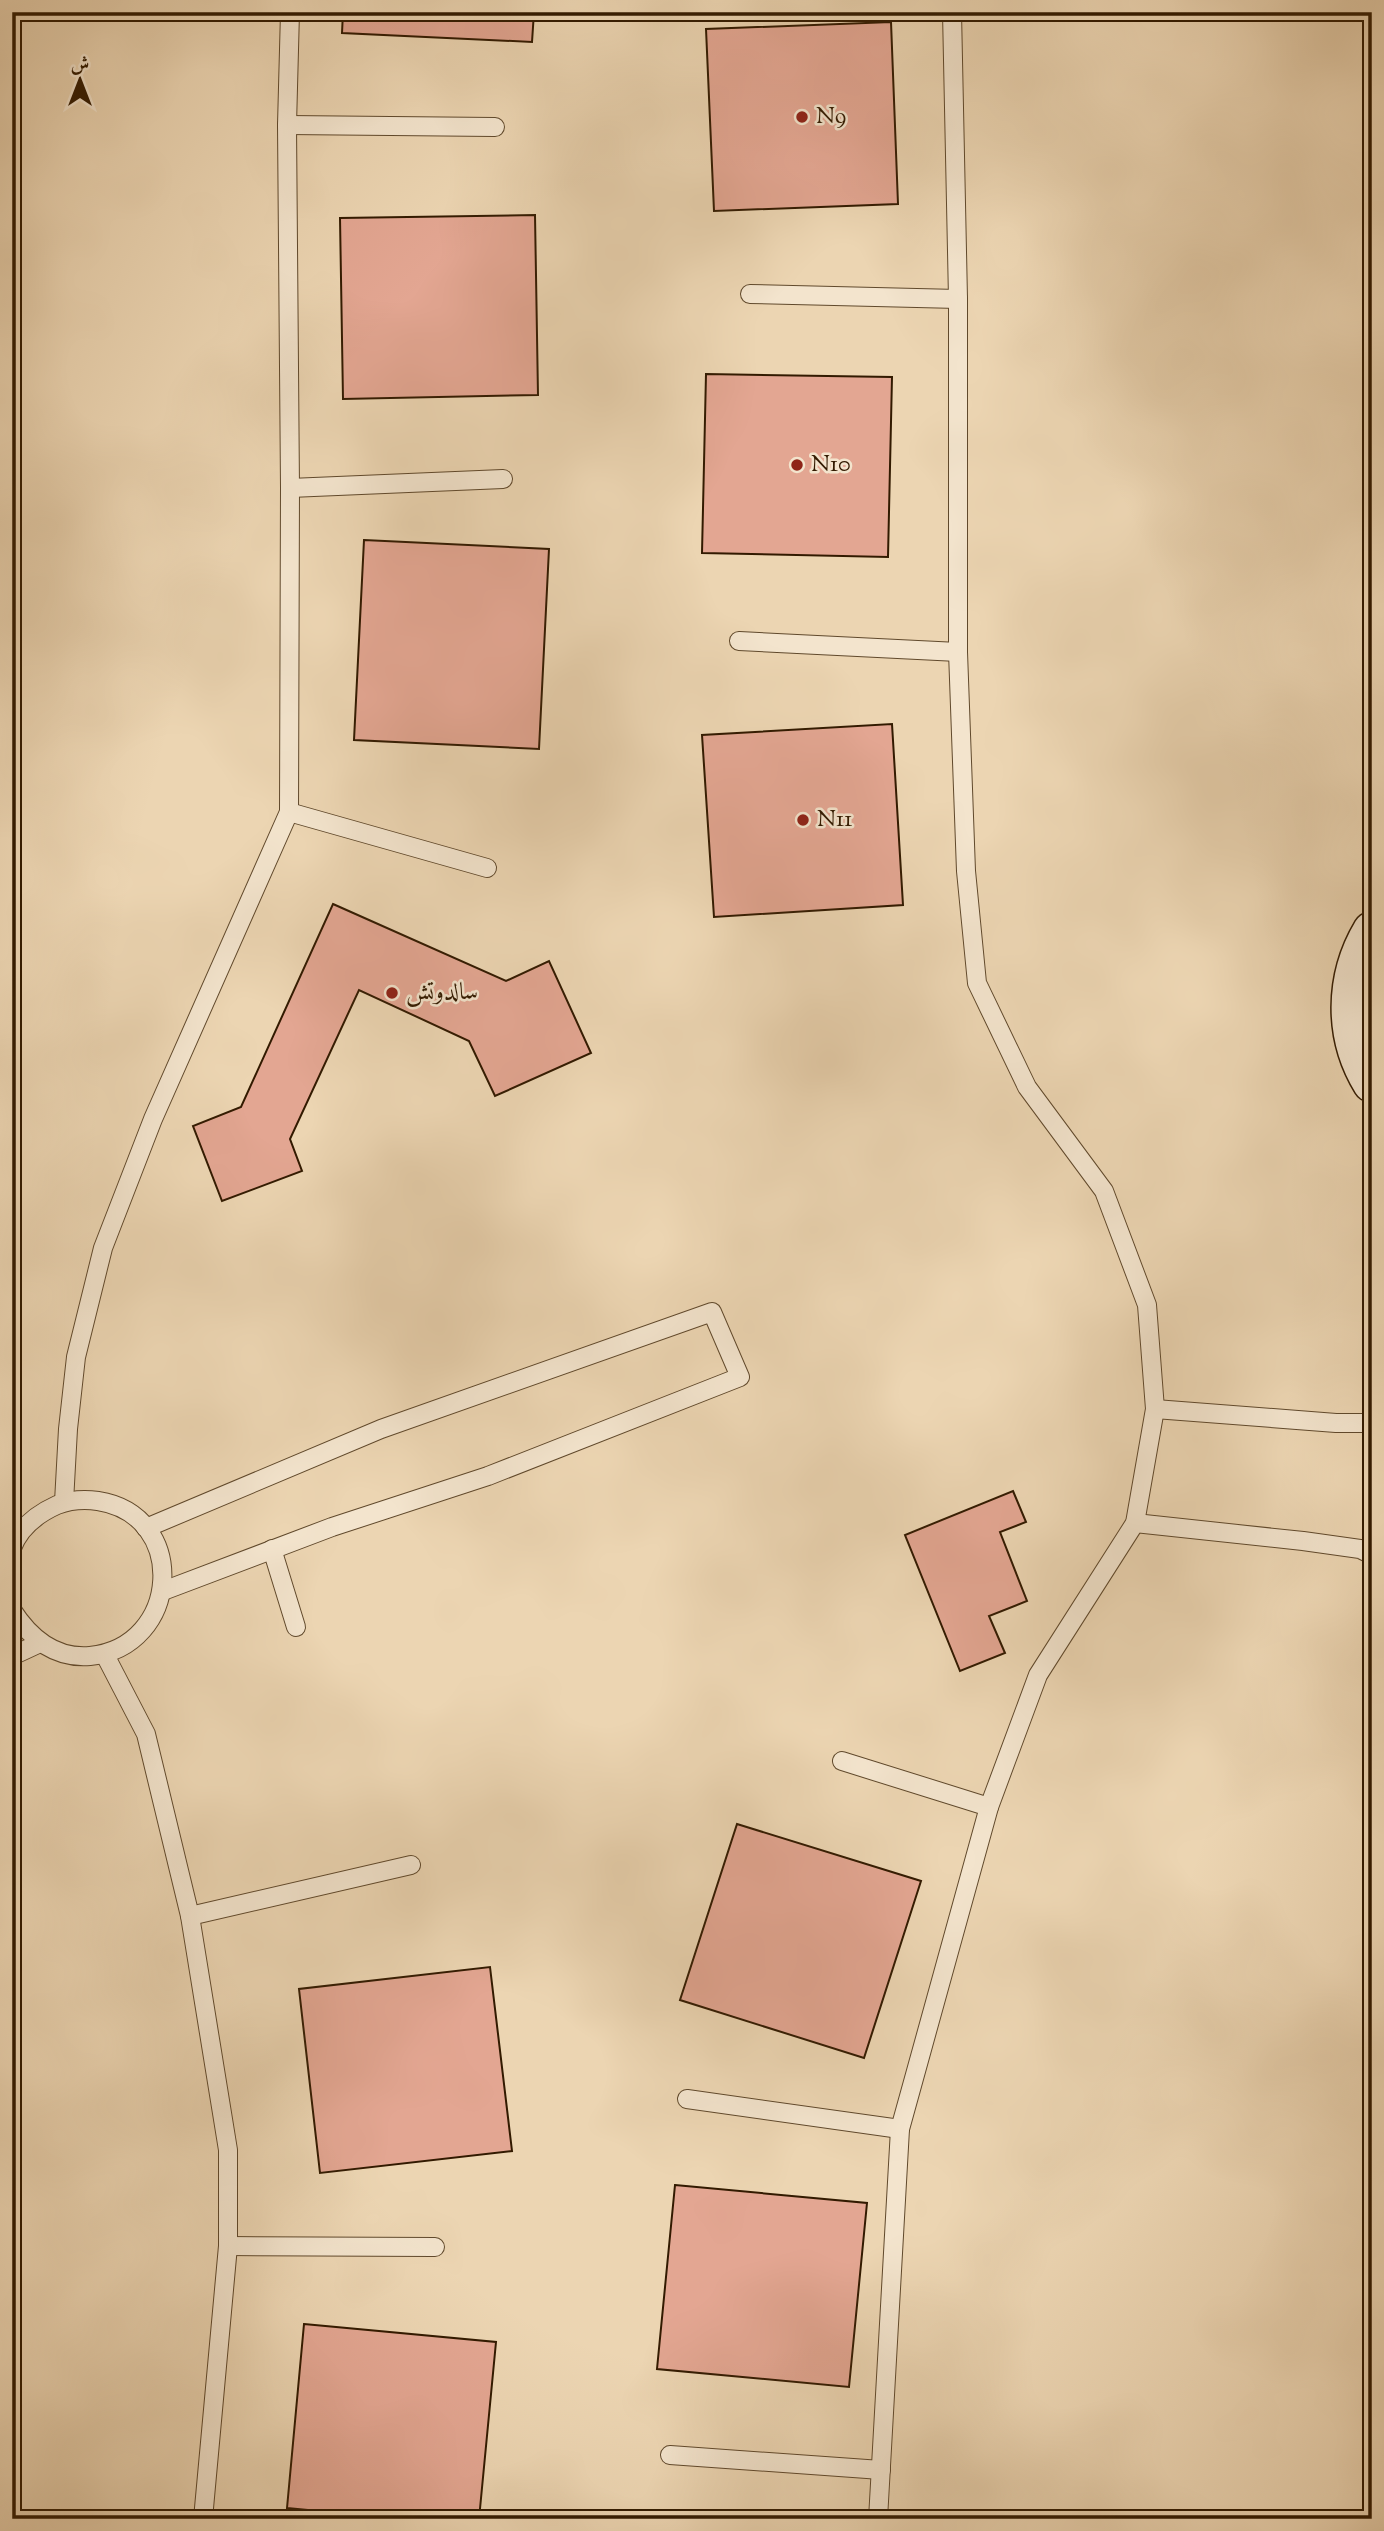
<svg xmlns="http://www.w3.org/2000/svg" width="1384" height="2531" viewBox="0 0 1384 2531" font-family="'Sorts Mill Goudy',Amiri,serif">
	<style>
		.building { fill: #e3a692; stroke: #321a00; stroke-width: 2 }
		.lines { fill: none; stroke-linecap: round; stroke-linejoin: round }
		.lane-casing { stroke: #60492c; stroke-width: 20 }
		.secondary-casing { stroke: #321a00; stroke-width: 41 }
		.lane { stroke: #f3e4cd; stroke-width: 18 }
		.secondary { stroke: #f3e4cd; stroke-width: 38 }
		.poi-dot { fill: #8f2418; stroke: #f3e4cd; stroke-width: 2.5 }
		.labels { text-anchor: middle; dominant-baseline: central; stroke-width: 5; stroke-linejoin: round; paint-order: stroke }
		.poi-label { font-size: 24px; fill: #321a00; stroke: #f3e4cd; text-anchor: start }
	</style>
	<rect width="100%" height="100%" fill="#ecd5b2"/>
	<filter id="stains"><feTurbulence type="fractalNoise" baseFrequency=".00286" numOctaves="4"/><feColorMatrix values="0 0 0 0 .2 0 0 0 0 .09 0 0 0 0 .02 0 0 0 .5 -.17"/></filter>
	<radialGradient id="worn" r=".72"><stop offset=".6" stop-color="#630" stop-opacity="0"/><stop offset="1" stop-color="#630" stop-opacity=".3"/></radialGradient>
	<g class="building">
		<path d="M343 12H534L532 42 342 33Z"/>
		<path d="M891 22 898 204 714 211 706 29Z"/>
		<path d="M535 215 538 395 343 399 340 218Z"/>
		<path d="M706 374 892 377 888 557 702 553Z"/>
		<path d="M364 540 549 549 539 749 354 740Z"/>
		<path d="M892 724 903 905 714 917 702 735Z"/>
		<path d="M333 904 506 981 549 961 591 1053 495 1096 469 1041 359 990 290 1139 302 1171 222 1201 193 1126 241 1107Z"/>
		<path d="M1013 1491 1026 1522 1000 1532 1027 1601 989 1616 1005 1653 960 1671 905 1535Z"/>
		<path d="M737 1824 921 1881 864 2058 680 2000Z"/>
		<path d="M490 1967 512 2151 320 2173 299 1989Z"/>
		<path d="M675 2185 867 2203 849 2387 657 2369Z"/>
		<path d="M304 2324 496 2342 479 2519H402L287 2508Z"/>
	</g>
	<g class="lines">
		<g class="lane-casing">
			<g id="lane">
				<path d="M287 125 495 127"/>
				<path d="M750 294 958 299"/>
				<path d="M290 488 503 479"/>
				<path d="M739 641 958 652"/>
				<path d="M289 812 487 868"/>
				<path d="M1155 1409 1336 1423H1372"/>
				<path d="M64 1502 68 1429 76 1357 103 1248 153 1119 289 812 290 488 287 125 290 12"/>
				<path d="M1135 1523 1303 1541 1360 1549 1372 1555"/>
				<path d="M146 1528 381 1429 712 1312 740 1377 488 1476 332 1527 163 1591"/>
				<path d="M12 1548C20 1527 37 1514 57 1505 70 1500 84 1499 98 1501 189 1515 181 1647 90 1656 55 1659 30 1638 12 1610"/>
				<path d="M272 1549 296 1627"/>
				<path d="M105 1655 146 1734 190 1916 228 2150V2246L203 2519"/>
				<path d="M12 1656 40 1643"/>
				<path d="M842 1761 989 1807"/>
				<path d="M190 1916 411 1865"/>
				<path d="M687 2099 900 2129"/>
				<path d="M228 2246 435 2247"/>
				<path d="M670 2455 881 2470"/>
				<path d="M878 2519 900 2129 989 1807 1038 1675 1135 1523 1155 1409 1147 1305 1104 1191 1027 1087 977 983 966 871 958 652V299L952 12"/>
			</g>
		</g>
		<g class="secondary-casing">
			<path id="secondary" d="M1372 931C1344 978 1343 1036 1372 1083"/>
		</g>
		<use href="#lane" class="lane"/>
		<use href="#secondary" class="secondary"/>
	</g>
	<g class="poi-dot">
		<circle cx="802" cy="117" r="7"/>
		<circle cx="797" cy="465" r="7"/>
		<circle cx="803" cy="820" r="7"/>
		<circle cx="392" cy="993" r="7"/>
	</g>
	<g class="labels">
		<g class="poi-label">
			<text x="816" y="117">N9</text>
			<text x="811" y="465">N10</text>
			<text x="817" y="820">N11</text>
			<text x="406" y="993">سالدوتش</text>
		</g>
	</g>
	<rect width="1384" height="2531" fill="none" stroke="#ecd5b2" stroke-width="42"/>
	<rect x="14" y="14" width="1356" height="2503" fill="none" stroke="#321a00" stroke-width="3.5"/>
	<rect x="21" y="21" width="1342" height="2489" fill="none" stroke="#321a00" stroke-width="2"/>
	<g transform="translate(80 80)" stroke="#f3e4cd" stroke-width="5" paint-order="stroke">
	<path d="M0-5L12 26L0 18L-12 26Z" fill="#321a00"/>
	<text y="-10" font-size="19" font-weight="bold" text-anchor="middle" fill="#321a00">ش</text>
	</g>
	<rect width="100%" height="100%" filter="url(#stains)"/>
	<rect width="100%" height="100%" fill="url(#worn)"/>
</svg>
